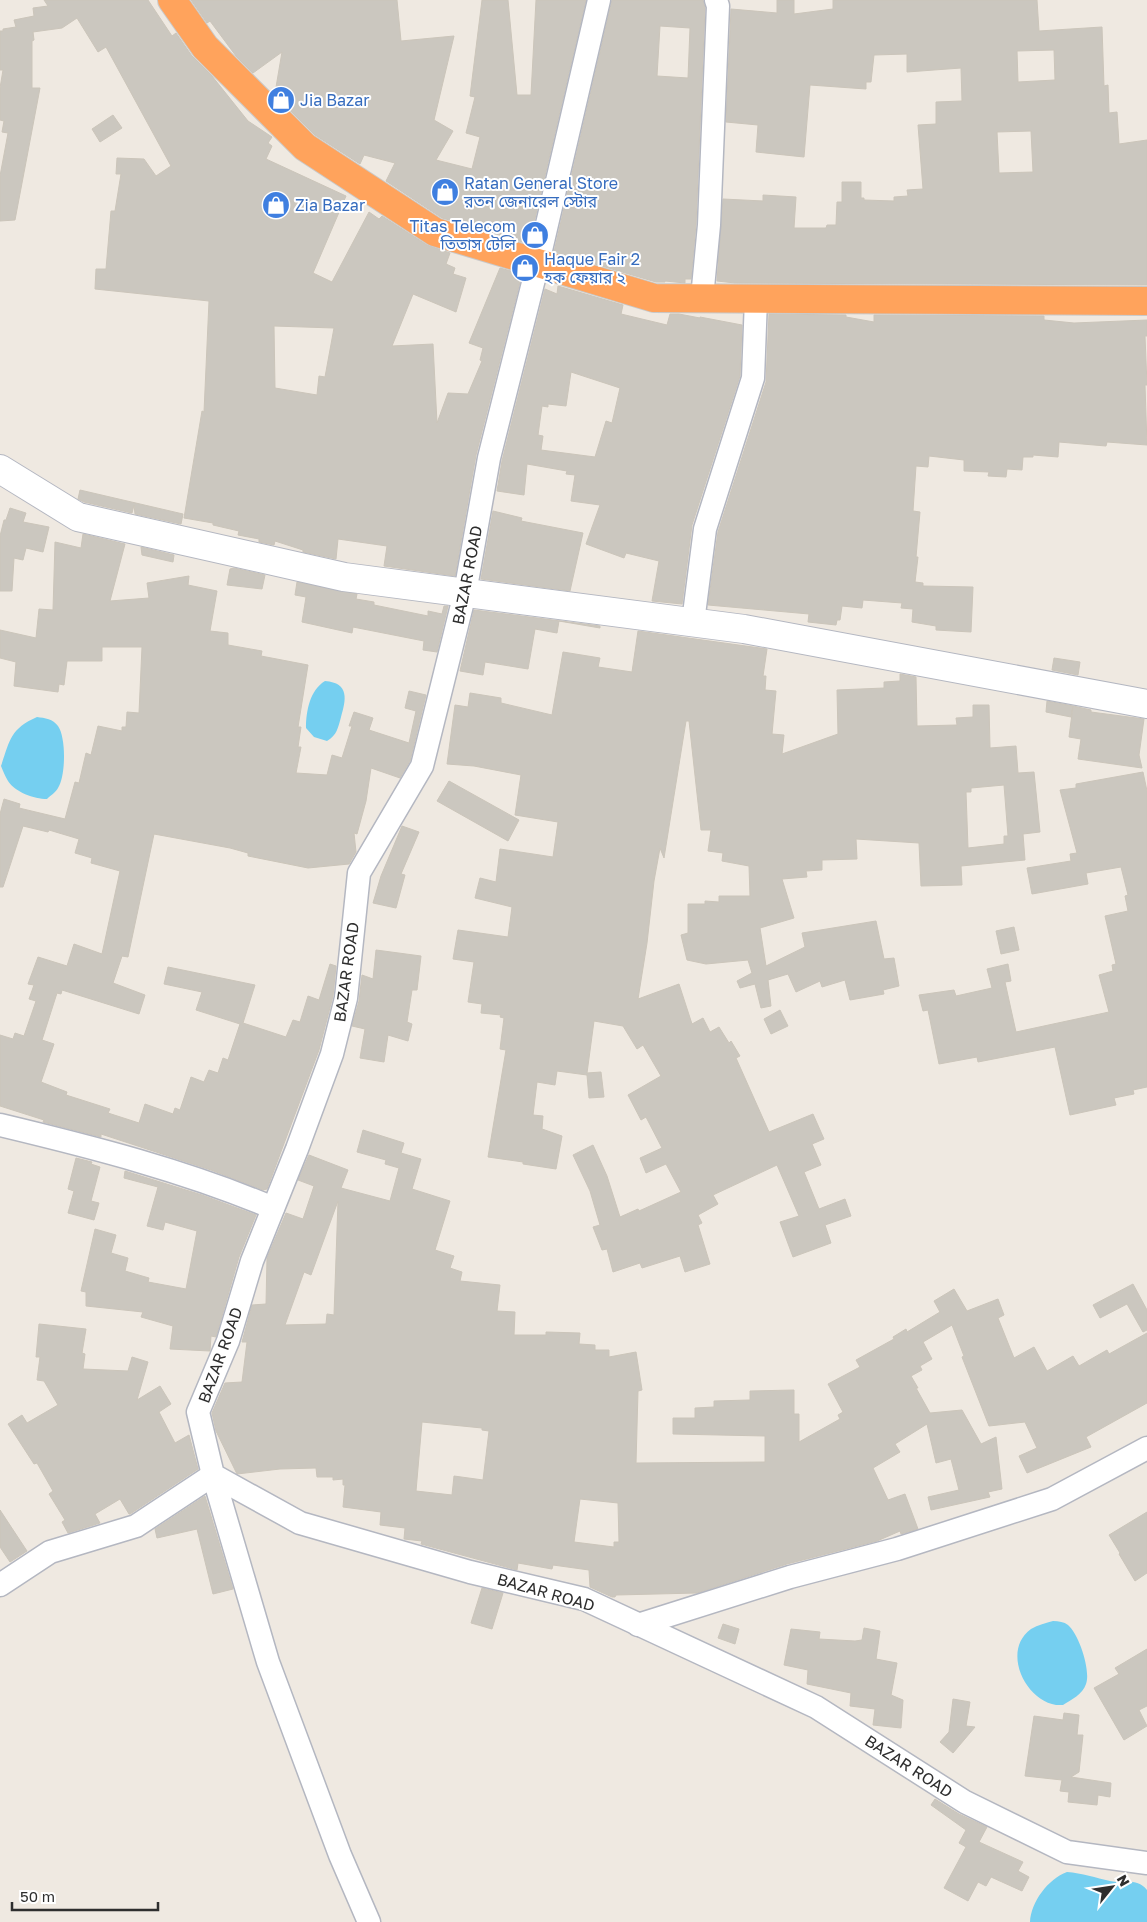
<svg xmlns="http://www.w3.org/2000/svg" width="1147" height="1922" viewBox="0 0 1147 1922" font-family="'Golos Text','Noto Sans Bengali',sans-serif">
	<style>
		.water { fill: #75cff0 }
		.building { fill: #cbc7bf; stroke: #cbc5ba; fill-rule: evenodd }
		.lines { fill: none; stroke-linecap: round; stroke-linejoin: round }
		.street-casing { stroke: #b4b7c1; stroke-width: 25 }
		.secondary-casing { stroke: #b4b7c1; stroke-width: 30 }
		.highway-casing { stroke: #c9c9c9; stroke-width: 30 }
		.street { stroke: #fff; stroke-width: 22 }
		.secondary { stroke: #fff; stroke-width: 28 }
		.highway { stroke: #ffa35c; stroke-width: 28 }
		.labels { text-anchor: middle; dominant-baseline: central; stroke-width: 4; stroke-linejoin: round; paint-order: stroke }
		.shop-label { font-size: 16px; fill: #366cbe; stroke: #fff; text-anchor: start }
		.street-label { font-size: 16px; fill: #2e2e2e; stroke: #fff }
	</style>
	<rect width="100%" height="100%" fill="#efe9e1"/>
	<g class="water">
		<path d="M325 681C350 683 346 700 341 717 338 728 337 735 327 741L314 737 306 728C306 711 310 690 325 681Z"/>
		<path d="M37 717C45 718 53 719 58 726 66 737 66 776 58 788 56 792 50 796 47 799 34 799 15 792 8 781 5 776 3 771 1 766 10 740 10 729 37 717Z"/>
		<path d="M1053 1621C1059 1621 1064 1622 1068 1625 1079 1634 1091 1671 1086 1684 1083 1694 1071 1700 1063 1705 1029 1708 999 1652 1031 1629 1038 1625 1046 1623 1053 1621Z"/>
		<path d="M1067 1872C1082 1873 1096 1878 1110 1881 1124 1884 1137 1877 1147 1890V1922H1030C1031 1902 1048 1879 1067 1872Z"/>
	</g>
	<g class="building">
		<path d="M44 0H148L172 36 176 33 192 56 212 76 248 121 272 137 268 143 272 146 266 159 346 196 313 273 332 282 369 212 379 219 382 216 427 245 450 253 446 264 455 268 453 274 466 278 456 312 413 294 392 346 433 344 437 423 448 393 468 394 482 361 480 360 483 348 469 343 500 268 522 274 476 455 455 576 384 566 387 546 338 539 336 559 303 552V550L275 541 274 545 259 542V539L238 535 239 531 213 525V523L184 518 202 411 204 412 209 301 95 289 96 269H106L111 211H115L121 174H116L117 158 144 159 156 176 171 166 106 47 98 52 77 18 62 28 33 32 34 40 32 41V88H40L15 220 0 221V176L8 133 2 132 4 121 0 120V88L3 70H0V31H3V29L16 27 14 20 34 16 33 8 48 6ZM274 326 334 328 325 377 319 376 317 395 275 388Z"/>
		<path d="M191 0H397L401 41 454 36 434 120 453 131 436 160 472 169 480 137 466 133 475 97 470 96 482 0H508L517 95H531L536 0H586L529 244 486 231 465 222 464 224 442 218 386 181 395 163 364 155 360 164 315 135 285 105 292 96 275 93 282 52 253 73 236 56 210 21 207 23Z"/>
		<path d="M612 0H703L705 8 696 224 691 279H685V283L665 281V282H656L554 252ZM660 26 690 28 688 78 657 76Z"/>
		<path d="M777 0H794V14L833 9V0H1037L1039 31 1102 27 1104 86 1108 85 1109 113 1117 112 1119 144 1147 140V285L735 283 717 281 723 199 763 201V195L796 197 794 228H826L827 225H836L837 202H842V182H861V198H864V200L894 201V197L908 196 907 190 923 189 918 125 936 124V102L962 101 961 68 907 72V54L874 55 871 82H866V89L810 85 804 157 756 152 758 125 726 122 731 9 777 13ZM1054 50 1055 80 1018 82 1017 51ZM1031 131 1033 172 999 173 997 132Z"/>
		<path d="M113 115 122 128 100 142 92 129Z"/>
		<path d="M558 286 623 305 621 314 667 325 670 314H679L700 318V317L742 325 740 376 692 525 682 604 652 601 659 561 626 553 624 558 586 544 600 505 571 501 575 475 566 474 567 471 527 464 524 495 497 491 502 461 545 289 557 294ZM571 372 620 388 612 423 606 421 595 457 541 450 543 436 538 435 542 406 548 407V404L566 406Z"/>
		<path d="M769 314 846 315V317L874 322V315L1044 316V320L1074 323 1147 320V336H1145L1147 385H1145L1147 445 1107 442 1106 446 1059 442 1058 457 1033 455V457H1023L1022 470 1007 469 1006 477 988 476 989 472 964 471V460L929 456 928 467 916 466 913 511 920 512 916 557H918L915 582 923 583V586L973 587 971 632 936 630V626L912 622 913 609 901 608 902 603 863 600 862 608 842 606 840 620H837L836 625 808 622 809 614 708 605 718 532 766 382Z"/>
		<path d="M80 490 183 514 181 524 135 514 134 505 132 513 84 502 78 499Z"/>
		<path d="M10 508 26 513 23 522 49 527 43 552 26 548 23 560 14 558 12 591H0V536L4 520H6Z"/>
		<path d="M493 511 522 518 521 521 583 533 570 591 481 579Z"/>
		<path d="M83 534 125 544 110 601 149 598 147 583 189 576 188 585 217 591 210 631 228 633V645L262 651 261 656 308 665 298 727H301L298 747H301L296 773 327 775 332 755 342 758 352 726H349L354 712 373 718 369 730 409 743 416 711 405 708 409 691 426 695 410 761 400 778 371 768 366 801 357 834 354 833 356 852 349 864 308 868 248 856V853L230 848 154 834 128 957 122 956 113 983 145 995 139 1014 62 990 61 994 57 993 42 1040 54 1044 41 1082 67 1092 66 1095 110 1109 108 1113 139 1123 145 1104 173 1114 175 1108 180 1110 191 1077 204 1082 209 1070 218 1073 223 1058 228 1060 240 1024 196 1010 202 992 164 984 168 967 255 985 243 1023 286 1037 293 1020 300 1022 308 996 319 1000 330 964 336 966 333 996 319 1050 267 1189 263 1190 211 1170 101 1134V1137L43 1122 44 1120 0 1106V1035L13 1039 15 1033 24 1036 36 1001 29 999 34 985 28 984 38 957 67 966 74 944 102 954 120 871 91 863 92 858 75 853 79 839 49 830 48 832 23 826 3 887H0V814L4 799 20 804 19 808 65 819 75 782 79 783 86 753 91 755 98 726 122 731V727H126L127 712 139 713 142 647H102V661H67L64 685 59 684 58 692 14 686 16 662 0 658V630L36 638 39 609 53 610 55 542 81 548Z"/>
		<path d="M141 547 174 555 173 562 142 555Z"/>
		<path d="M234 568 265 575 262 589 227 585 230 569Z"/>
		<path d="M297 582 357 594 356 599 374 602V605L428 616V611L442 614 444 606H448L437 652 423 650 424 641 353 627 352 633 302 622 306 597 295 595Z"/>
		<path d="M474 610 600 626V628L559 621 557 633 535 629 528 669 485 662 483 675 460 671Z"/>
		<path d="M638 631 767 649 763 676H766L765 690 776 691 772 734 784 735 782 754 838 734 837 690 884 688V682L900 681V674L916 677 917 726 957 725 956 718 973 717V705H989L990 748 1016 746 1018 773 1034 772 1040 832 1023 834 1025 860 961 866 962 885 921 886 919 843 856 839 857 859 822 860V870L806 871 807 877 782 879 794 918 760 928 766 966 805 947 802 933 876 921 884 959 894 958 899 986 883 990 884 994 850 1000 845 980 822 987 820 981 796 992 788 974 768 980 771 1006 761 1008 755 984 740 988 737 981 752 973 748 960 706 964 687 960 681 935 688 933V904H705V901L719 902V896H750L749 866 722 861 723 853 708 851 711 830H701L689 721H686L664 858 660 848 654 881 647 943 638 999 679 984 692 1024 703 1018 710 1032 719 1027 729 1043 731 1041 740 1056 736 1058 769 1132 813 1114 824 1139 812 1144 821 1165 804 1172 819 1209 845 1199 851 1216 825 1225 831 1243 793 1257 780 1222 799 1216 777 1165 713 1195 718 1204 698 1215 702 1223 698 1225 710 1264 685 1272 680 1256 642 1268 640 1263 613 1272 607 1249 602 1250 593 1227 600 1225 590 1191 573 1155 593 1145 607 1176 620 1217 638 1209 639 1211 681 1192 666 1164 646 1173 640 1158 662 1148 646 1117 641 1120 628 1095 661 1076 643 1045 637 1049 623 1026 594 1021 587 1073 601 1072 604 1097 589 1098 587 1075 557 1071 555 1085 537 1082 533 1115 543 1116 542 1129 562 1136 556 1169 523 1164V1162L488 1157 506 1050 500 1049 504 1018 500 1017 501 1015 481 1013 482 1004 468 1002 474 962 453 959 458 930 508 937 512 907 475 898 480 878 496 882 500 849 553 857 558 822 515 815 521 775 474 766 447 764 455 705 468 707 470 693 501 698V703L552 715 563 652 600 658 598 667 632 672ZM1004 785 1008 836H1004V844L968 848 966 792H971V788Z"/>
		<path d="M1054 658 1080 662 1078 675 1052 670Z"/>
		<path d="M1047 701 1073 706 1071 717 1046 712Z"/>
		<path d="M1073 706 1091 710V712L1144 719 1139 755 1142 768 1078 759 1081 739 1069 737Z"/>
		<path d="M1143 772 1147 791V1087L1133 1090 1134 1094 1114 1098 1116 1105 1070 1115 1055 1047 978 1062 977 1057 939 1064 928 1010 923 1011 919 995 954 990 956 996 992 988 987 969 1008 964 1011 981 1005 982 1016 1032 1109 1012 1099 975 1113 971 1112 965 1116 964 1105 916 1128 911 1125 896 1128 895 1121 867 1086 873 1088 884 1032 894 1027 868 1071 861 1070 854 1077 853 1060 790 1076 788V784Z"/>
		<path d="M449 781 519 820 508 841 437 801Z"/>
		<path d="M402 826 419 832 401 874 405 875 396 908 373 903 381 876Z"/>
		<path d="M1014 927 1019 950 1001 954 996 931Z"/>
		<path d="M376 950 421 956 417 990H412L407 1022 412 1024 408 1041 388 1035 384 1062 360 1058 365 1029 352 1026 359 1001 362 975 373 979Z"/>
		<path d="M780 1010 788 1026 771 1034 764 1019Z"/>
		<path d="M363 1130 404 1143 401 1153 421 1159 412 1189 450 1201 435 1250 454 1256 450 1268 462 1272 460 1281 500 1285 497 1311 515 1312 514 1335H546V1332L580 1333 579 1344 595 1345V1350H609V1357L636 1352 642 1390 638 1391 636 1463 765 1462V1436L673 1434V1418H695V1408L714 1407V1401L750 1400V1391L794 1390V1414H799V1442L840 1419 838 1415 843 1412 828 1384 860 1367 856 1360 894 1339 893 1337 906 1329 907 1332 940 1312 934 1301 954 1289 967 1311 998 1299 1004 1315 998 1318 1014 1358 1034 1347 1047 1371 1073 1356 1079 1366 1107 1350 1109 1354 1147 1333V1403L1086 1437 1091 1447 1027 1473 1019 1456 1037 1448 1025 1422 989 1426 962 1357 964 1356 952 1325 923 1342 932 1359 920 1366 922 1370 911 1376 918 1388H916L930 1413 962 1410 981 1444 996 1437 1002 1489 988 1492 990 1497 931 1510 928 1497 959 1490 951 1459 936 1463 927 1424 895 1444 900 1452 873 1468 888 1500 905 1494 918 1529 901 1534 900 1531 877 1541 787 1564 697 1593 616 1595 615 1597H612L590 1587 589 1570 553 1565 552 1569 518 1563 517 1570 421 1544 422 1541 404 1539 405 1528 380 1525 381 1512 343 1507 345 1485H343V1479L333 1480V1477H317L316 1468 280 1469 237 1474 216 1431 212 1413 225 1383 242 1382 247 1342H242L252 1305 266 1304 267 1258 286 1213 303 1219 314 1186 298 1180 309 1155 348 1170 341 1188 390 1201 399 1168 385 1164 386 1160 357 1152ZM338 1201 334 1315 327 1314 326 1324 285 1325 304 1272 311 1275ZM422 1422 482 1428V1430L489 1431 483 1480 454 1476 452 1495 416 1491ZM580 1499 618 1503 619 1542H614V1547L574 1542Z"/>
		<path d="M76 1158 92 1162 91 1164 100 1167 91 1201 99 1203 94 1220 68 1213 74 1191 68 1189Z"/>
		<path d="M125 1171 202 1195 256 1215 239 1257 216 1337 211 1336 210 1351 170 1349 173 1326 141 1317 143 1312 86 1306V1292L81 1291 95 1229 116 1235 111 1253 128 1258 125 1271 149 1278 148 1282 186 1289 197 1231 165 1222 163 1230 147 1226 158 1187 124 1178Z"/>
		<path d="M1133 1284 1147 1310V1330L1143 1332 1127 1304 1100 1318 1093 1305Z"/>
		<path d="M39 1324 86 1329 82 1353 85 1354 83 1369 128 1371 132 1357 148 1362 137 1400 160 1386 171 1404 159 1412 175 1443 189 1435 198 1469 130 1514H129L120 1499 95 1514 100 1523 68 1533 62 1522 65 1520 49 1494 53 1491 37 1463 34 1464 8 1424 22 1415 27 1423 58 1405 44 1381 37 1380 40 1357H36Z"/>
		<path d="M205 1496 233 1589 213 1594 197 1529 157 1538 155 1529Z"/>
		<path d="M0 1510 27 1551 10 1562 0 1547Z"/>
		<path d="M1147 1512V1573L1135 1581 1119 1554 1120 1553 1109 1535Z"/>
		<path d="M482 1588 503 1593 492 1629 471 1623Z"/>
		<path d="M723 1624 739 1629 735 1644 718 1638Z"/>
		<path d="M864 1628 880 1631 876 1659 897 1663 891 1695 903 1700 901 1728 873 1725 875 1709 850 1706 851 1693 807 1684 808 1670 784 1665 791 1629 820 1632 819 1639 855 1641 862 1640Z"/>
		<path d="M1147 1649V1706L1139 1710 1147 1726 1124 1740 1094 1688 1119 1674 1115 1668Z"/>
		<path d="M953 1699 970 1702 966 1726 975 1727 953 1753 940 1742 949 1732Z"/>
		<path d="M1064 1713 1079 1715 1077 1735H1083L1079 1772 1071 1777 1111 1783 1110 1797 1098 1795 1097 1805 1068 1802 1069 1792 1060 1791 1062 1780 1025 1776 1034 1716 1063 1720Z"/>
		<path d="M935 1799 959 1814 987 1827 979 1842 1023 1862 1018 1871 1029 1877 1022 1891 991 1877 986 1886 978 1882 968 1901 944 1888 966 1847 959 1843 966 1830 931 1805Z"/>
	</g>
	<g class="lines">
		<g class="street-casing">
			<g id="street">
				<path d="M599 0 538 263 489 458 465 593 422 766 359 873 346 998 332 1054 297 1149 252 1261 228 1341 198 1412 213 1475 300 1523 470 1572 584 1599 816 1707 965 1802 1067 1852 1147 1863"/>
				<path d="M702 298 709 225 718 6 716 0"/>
				<path d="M693 622 705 529 753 378 756 299"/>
				<path d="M0 1125C92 1147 186 1171 273 1208"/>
				<path d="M0 1585 50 1552 136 1526 213 1475 268 1662 340 1855 369 1922"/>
				<path d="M638 1625 790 1577 897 1549 1052 1499 1147 1448"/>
			</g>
		</g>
		<g class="secondary-casing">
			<path id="secondary" d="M0 469 78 517 344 577 744 629 1147 704"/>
		</g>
		<g class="highway-casing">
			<path id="highway" d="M172 0 205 47 305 147 435 232 654 298 1147 301"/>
		</g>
		<use href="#street" class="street"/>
		<use href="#secondary" class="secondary"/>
		<use href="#highway" class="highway"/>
	</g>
	<defs>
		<g id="shop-disc" transform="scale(1.4375)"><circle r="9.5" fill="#3f7fe0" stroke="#fff"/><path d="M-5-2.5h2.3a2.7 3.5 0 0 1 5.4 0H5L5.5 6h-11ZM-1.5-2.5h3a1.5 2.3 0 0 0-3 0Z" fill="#fff"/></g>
	</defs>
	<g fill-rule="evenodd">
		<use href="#shop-disc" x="281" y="100"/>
		<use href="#shop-disc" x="445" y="192"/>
		<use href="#shop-disc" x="276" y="205"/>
		<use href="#shop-disc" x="535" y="235"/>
		<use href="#shop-disc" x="525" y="268"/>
	</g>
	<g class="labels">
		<g class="shop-label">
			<text x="300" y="100">Jia Bazar</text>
			<text x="464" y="183">Ratan General Store<tspan x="464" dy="18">রতন জেনারেল স্টোর</tspan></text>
			<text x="295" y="205">Zia Bazar</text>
			<text x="516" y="226" text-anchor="end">Titas Telecom<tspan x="516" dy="18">তিতাস টেলি</tspan></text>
			<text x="544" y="259">Haque Fair 2<tspan x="544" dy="18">হক ফেয়ার ২</tspan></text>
		</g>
		<g class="street-label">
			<text transform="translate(467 575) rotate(-79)">BAZAR ROAD</text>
			<text transform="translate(346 972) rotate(-82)">BAZAR ROAD</text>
			<text transform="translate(220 1355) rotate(-70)">BAZAR ROAD</text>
			<text transform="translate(546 1592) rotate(16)">BAZAR ROAD</text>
			<text transform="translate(909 1766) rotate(33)">BAZAR ROAD</text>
		</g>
	</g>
	<g transform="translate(1112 1887) rotate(60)" stroke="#ffffff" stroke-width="4" paint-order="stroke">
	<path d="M0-4L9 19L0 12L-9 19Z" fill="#2e2e2e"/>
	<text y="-8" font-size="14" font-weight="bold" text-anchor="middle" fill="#2e2e2e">N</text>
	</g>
	<path d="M12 1902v8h146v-8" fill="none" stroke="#2e2e2e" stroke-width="2.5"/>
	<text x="20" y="1902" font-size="15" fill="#2e2e2e" stroke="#ffffff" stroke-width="4" paint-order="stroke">50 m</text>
</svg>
